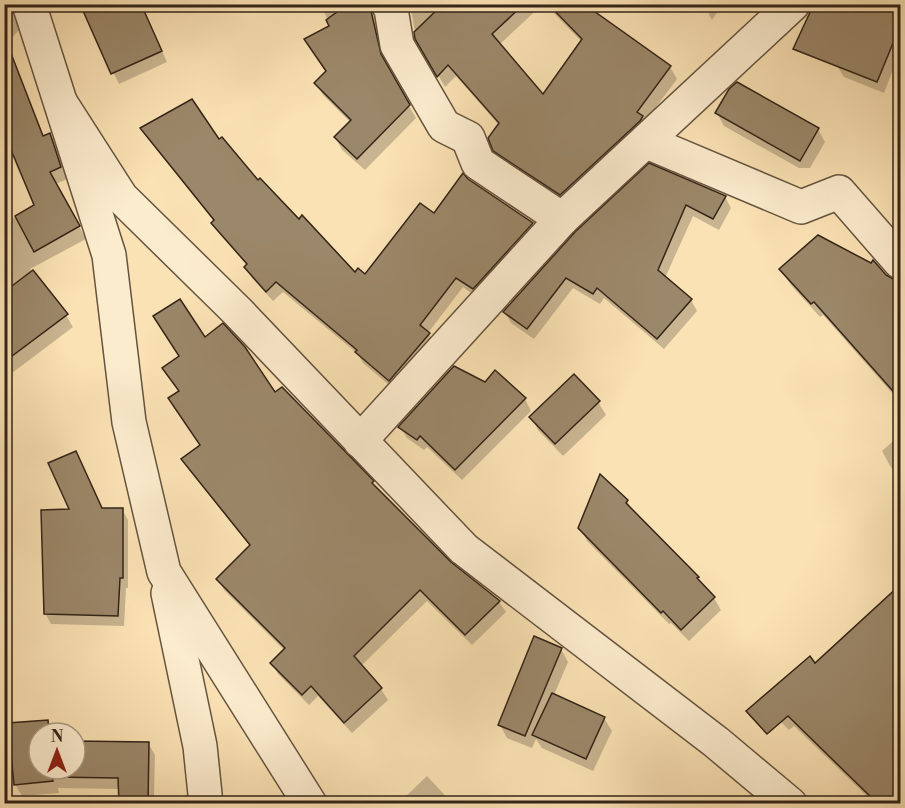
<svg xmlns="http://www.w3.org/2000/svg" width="905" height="808" viewBox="0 0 905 808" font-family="'Libre Bodoni',serif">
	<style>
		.shadow { fill: #0003 }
		.building { fill: #9b8769; stroke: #332418; stroke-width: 1.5 }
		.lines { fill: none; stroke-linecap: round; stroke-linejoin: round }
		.minor-casing { stroke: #65543f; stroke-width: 36 }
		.minor { stroke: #fcecce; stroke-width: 33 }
	</style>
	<rect width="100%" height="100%" fill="#fbe2b4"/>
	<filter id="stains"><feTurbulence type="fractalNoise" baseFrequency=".00333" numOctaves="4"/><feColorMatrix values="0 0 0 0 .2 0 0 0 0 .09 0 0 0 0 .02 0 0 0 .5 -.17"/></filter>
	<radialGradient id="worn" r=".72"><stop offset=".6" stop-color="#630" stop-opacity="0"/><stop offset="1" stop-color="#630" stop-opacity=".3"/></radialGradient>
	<g class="shadow">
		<path d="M4 4H18L17 13 19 30 7 43 44 137 50 134 56 146 67 179 56 184 86 239 30 269 66 315 73 327 4 379V223L36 206 7 135 4 136Z"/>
		<path d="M81 4H141L167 62 119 84Z"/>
		<path d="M320 4H381L375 18 387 68 416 118 365 170 342 150 335 137 350 122 323 95 316 83 327 72 306 40 331 26Z"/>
		<path d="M410 4H543L499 45 543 96 582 42 545 4H582L670 67 677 79 645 122 568 206 502 163 495 150 499 125 456 76 445 87 416 38Z"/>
		<path d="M686 4H703L698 11Z"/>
		<path d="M711 4H723L712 20 709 15Z"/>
		<path d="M858 9 900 24V51L884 93 844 77 837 66Z"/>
		<path d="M717 113 818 129 825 142 810 168H799L724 126Z"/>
		<path d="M142 128 219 141 258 182 355 274 365 276 434 215 467 180 532 224 538 234 479 299 463 287 428 333 435 345 396 391 363 363 358 354 283 292 273 301 252 278 246 267 248 266 219 233 213 223 215 221 148 138Z"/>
		<path d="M650 165 725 197 731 208 719 230 693 216 665 278 691 300 697 311 664 349 604 298 600 304 573 288 534 339 511 323 505 312Z"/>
		<path d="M781 270 885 276 893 281 900 282V402L823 315 820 317 790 284Z"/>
		<path d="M204 339 275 395 372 482 377 490 450 563 499 602 506 612 472 645 427 601 361 666 381 689 388 700 352 733 318 696 309 705 278 674 272 663 285 651 224 590 218 579 251 547 189 470 183 459 201 445 180 392 164 369Z"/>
		<path d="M525 399 531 411 462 480 427 447 424 450 407 438 400 427Z"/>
		<path d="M598 402 606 415 563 456 538 430 531 417Z"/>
		<path d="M900 435V477L890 466 882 451Z"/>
		<path d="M76 453 103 510 122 509 128 520V588H126L124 626 51 624 45 613 72 511Z"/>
		<path d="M627 501 634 513 698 578 714 598 721 610 689 641 671 623 669 624 587 541 580 528Z"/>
		<path d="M889 598 900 609V645L883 661 900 681V804H871L870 799 794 726 789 730 768 709Z"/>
		<path d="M561 649 568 662 554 695 604 718 612 731 593 771 542 748 536 739 532 748 507 738 500 725Z"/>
		<path d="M47 721 54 733H39V769H75V742L148 743 155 755 154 796H183L187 804H120V789L58 788 59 793 22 796 15 784 10 725Z"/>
		<path d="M427 776 453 804H400V802Z"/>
	</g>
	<g class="building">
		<path d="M80 4H141L162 51 111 74Z"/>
		<path d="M348 4H366L371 11 381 54 410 105 357 159 334 137 351 120 314 83 326 71 304 39 329 26 326 20Z"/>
		<path d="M443 4H524L492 34 543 94 582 39 548 4H584L671 66 637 112 643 116 640 121 560 195 493 151 488 138 499 123 448 65 437 77 415 39 414 32Z"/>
		<path d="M811 4H900V26L877 82 793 49 811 10Z"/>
		<path d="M4 43H7L43 136 50 133 61 167 50 172 80 226 34 252 15 216 34 205 4 133Z"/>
		<path d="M737 82 819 128 800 161 715 113 729 89Z"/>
		<path d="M192 99 219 139 222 137 258 180 260 178 299 219 302 215 355 272 358 268 365 274 420 203 434 213 463 173 468 179 533 223 473 289 456 278 420 325 430 333 389 381 355 352 357 350 276 282 266 292 244 267 247 264 211 223 214 220 140 128Z"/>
		<path d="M649 163 726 196 713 219 686 205 658 270 692 299 657 339 597 288 593 294 566 278 527 329 503 312 575 232Z"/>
		<path d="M818 235 871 263 873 260 886 275 893 279 900 280V399L814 302 811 304 779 269Z"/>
		<path d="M33 270 68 314 4 362V292Z"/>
		<path d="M180 299 205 337 223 323 245 347 275 392 282 387 374 481 372 483 451 562 500 601 465 635 420 590 354 656 382 688 344 723 311 686 302 695 270 663 285 648 216 579 250 545 181 459 200 445 168 398 179 391 162 368 179 356 153 316Z"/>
		<path d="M454 366 485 382 495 370 526 398 455 470 420 436 417 440 398 427Z"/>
		<path d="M574 374 600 401 555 444 529 417Z"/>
		<path d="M76 451 102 508H123V578H120L118 616 44 614 41 510 69 509 48 463Z"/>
		<path d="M600 474 628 500 626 503 699 577 697 578 715 597 681 630 663 611 661 613 578 528Z"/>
		<path d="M900 585V804H878L788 716 767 734 746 711 810 656 815 663Z"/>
		<path d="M534 636 562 648 525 736 498 725Z"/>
		<path d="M552 693 605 717 586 759 532 735Z"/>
		<path d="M48 720 49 733H39V769H75V741L149 742 148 804H119L118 778 52 777 53 781 14 785 8 723Z"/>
	</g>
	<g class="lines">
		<g class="minor-casing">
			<g id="minor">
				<path d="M29 4 109 255 129 422 164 572 310 804"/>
				<path d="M388 4 391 9 397 45 444 126 468 138 478 163 562 219"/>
				<path d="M62 105 121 197 237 311 464 549 716 742 790 804"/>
				<path d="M647 142 801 207 839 192 900 262"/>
				<path d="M360 441 562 219 793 4"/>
				<path d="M168 593 200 746 206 804"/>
			</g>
		</g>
		<use href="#minor" class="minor"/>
	</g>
	<rect width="905" height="808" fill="none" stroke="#fbe2b4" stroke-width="24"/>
	<rect x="6" y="6" width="893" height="796" fill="none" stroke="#332418" stroke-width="3"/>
	<rect x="12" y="12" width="881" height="784" fill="none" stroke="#332418" stroke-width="1.5"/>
	<g transform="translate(57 751)"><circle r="28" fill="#fcecce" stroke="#ac9c85" stroke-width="1.5"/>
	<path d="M0-4.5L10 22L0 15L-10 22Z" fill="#8f2418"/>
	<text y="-9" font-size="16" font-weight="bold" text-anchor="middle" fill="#332418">N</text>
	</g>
	<rect width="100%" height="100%" filter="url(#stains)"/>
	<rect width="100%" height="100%" fill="url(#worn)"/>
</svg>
